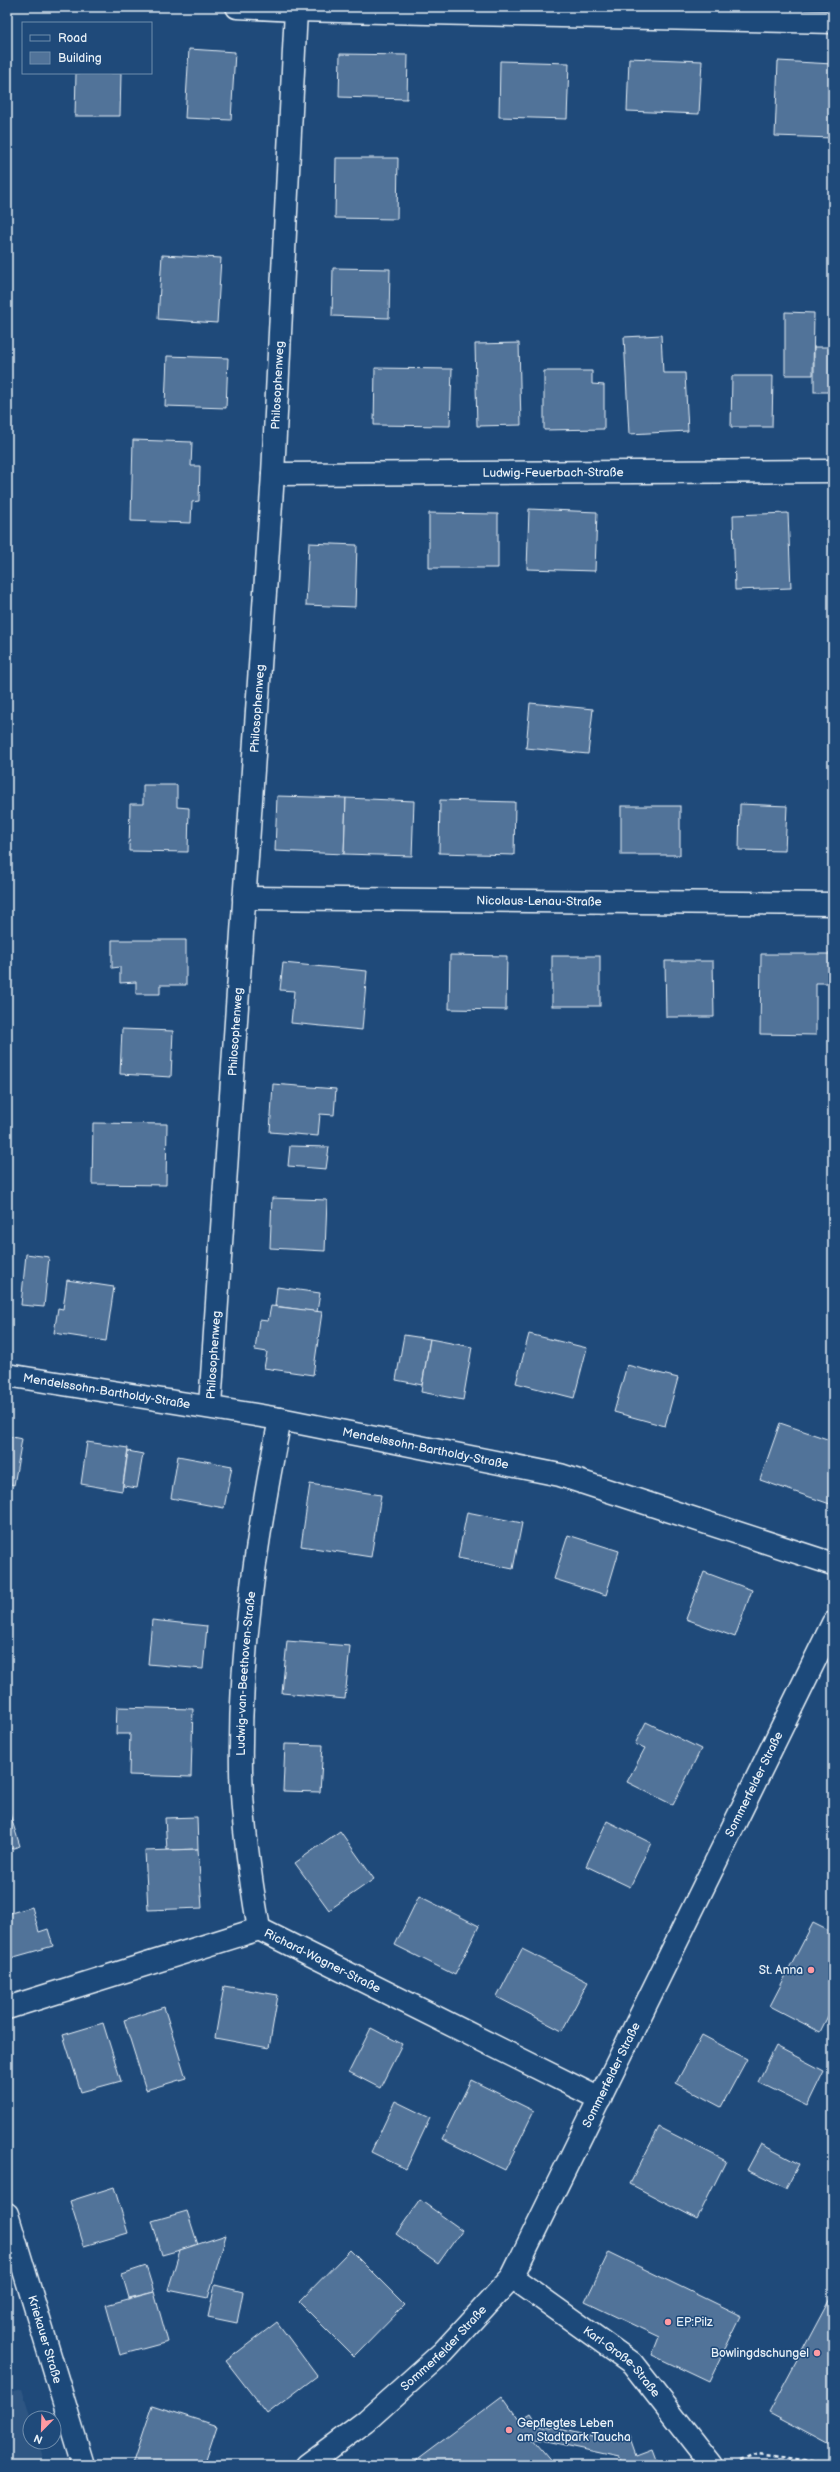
<svg xmlns="http://www.w3.org/2000/svg" width="840" height="2472" viewBox="0 0 840 2472" font-family="'Balsamiq Sans',sans-serif">
	<style>
		.built { fill: #2e5683 }
		.building { fill: #517399; stroke: #e8f1f8 }
		.lines { fill: none; stroke-linecap: round; stroke-linejoin: round }
		.street-casing { stroke: #e8f1f8; stroke-width: 25 }
		.secondary-casing { stroke: #e8f1f8; stroke-width: 25 }
		.path { stroke: #e8f1f8; stroke-width: 2.5; stroke-dasharray: 4 3; stroke-linecap: butt }
		.street { stroke: #1f4a7a; stroke-width: 22 }
		.secondary { stroke: #1f4a7a; stroke-width: 22 }
		.poi-dot { fill: #ff9aa2; stroke: #1f4a7a; stroke-width: 1.5 }
		.labels { text-anchor: middle; dominant-baseline: central; stroke-width: 3; stroke-linejoin: round; paint-order: stroke }
		.street-label { font-size: 12px; fill: #e8f1f8; stroke: #1f4a7a }
		.poi-label { font-size: 12px; fill: #e8f1f8; stroke: #1f4a7a; text-anchor: end }
	</style>
	<rect width="100%" height="100%" fill="#1f4a7a"/>
	<filter id="ink" filterUnits="userSpaceOnUse"><feTurbulence type="fractalNoise" baseFrequency=".025" numOctaves="2"/><feDisplacementMap in="SourceGraphic" scale="8" xChannelSelector="R" yChannelSelector="G"/><feConvolveMatrix kernelMatrix="1 2 1 2 8 2 1 2 1" color-interpolation-filters="sRGB"/></filter>
	<g filter="url(#ink)">
		<path class="built" d="M22 2389 31 2418 30 2442H38L45 2465H7V2393Z"/>
		<g class="building">
			<path d="M189 49 235 52 231 120 185 118Z"/>
			<path d="M340 54 408 55 407 99 339 97Z"/>
			<path d="M629 58 702 61 699 114 627 111Z"/>
			<path d="M500 61 569 63 567 119 499 117Z"/>
			<path d="M778 61 833 64V138L775 136Z"/>
			<path d="M76 73H121L120 116H75Z"/>
			<path d="M336 158H398L397 219 335 218Z"/>
			<path d="M162 255 221 258 217 323 158 319Z"/>
			<path d="M333 268 390 269 389 318 332 316Z"/>
			<path d="M785 312 814 313 813 375H785Z"/>
			<path d="M661 335 663 373H685L688 431 629 434 624 337Z"/>
			<path d="M519 343 521 425 477 426 475 344Z"/>
			<rect x="814" y="347" width="19" height="45"/>
			<path d="M167 356 228 358 226 408 165 406Z"/>
			<path d="M375 368 452 369 450 426 374 425Z"/>
			<path d="M544 371H592V384L604 385V429L544 430Z"/>
			<path d="M732 376H773L772 427H731Z"/>
			<path d="M133 440 192 442 191 466H200L199 501 192 502 191 523 131 521Z"/>
			<path d="M529 509 597 512 595 571 527 569Z"/>
			<path d="M429 513 498 514V568H429Z"/>
			<path d="M788 513 791 588 735 590 733 515Z"/>
			<path d="M829 523H833V559L830 560Z"/>
			<path d="M309 543 357 545 355 607 306 605Z"/>
			<path d="M530 703 593 709 588 754 526 748Z"/>
			<path d="M143 785H177V807L189 808 188 852 129 851 130 804H143Z"/>
			<path d="M277 796 346 798 344 854 275 851Z"/>
			<path d="M346 798 414 801 412 856 344 854Z"/>
			<path d="M440 800 515 802 514 855 439 853Z"/>
			<path d="M740 804 787 806 785 851 739 850Z"/>
			<rect x="621" y="806" width="59" height="49"/>
			<path d="M112 940H186V985H160V994H136V982L120 983V967L112 968Z"/>
			<path d="M761 954H833V983H816V1035L760 1034Z"/>
			<path d="M450 955 507 956 506 1010 449 1009Z"/>
			<rect x="552" y="956" width="48" height="50"/>
			<path d="M665 961H713L714 1017H666Z"/>
			<path d="M283 963 367 971 362 1030 291 1023 294 991 280 990Z"/>
			<path d="M122 1029 173 1031 171 1077 120 1074Z"/>
			<path d="M273 1084 336 1089 334 1115 320 1114 318 1136 270 1132Z"/>
			<path d="M93 1123 167 1124 166 1185 92 1184Z"/>
			<path d="M290 1146 329 1147 326 1169 288 1166Z"/>
			<path d="M272 1198 327 1200 325 1251 270 1248Z"/>
			<path d="M26 1254 49 1257 44 1307 21 1305Z"/>
			<path d="M67 1280 114 1287 106 1341 54 1333 58 1308 63 1309Z"/>
			<path d="M277 1287 320 1293 317 1312 275 1306Z"/>
			<path d="M271 1306 322 1312 313 1375 264 1368 267 1352 255 1350 259 1320 268 1321Z"/>
			<path d="M529 1334 587 1348 574 1398 516 1383Z"/>
			<path d="M404 1335 430 1339 422 1385 396 1380Z"/>
			<path d="M430 1339 472 1347 463 1400 421 1392Z"/>
			<path d="M627 1365 678 1378 665 1426 614 1412Z"/>
			<path d="M780 1423 833 1441V1496L830 1504 760 1480Z"/>
			<path d="M7 1436 22 1439 14 1485 7 1483Z"/>
			<path d="M87 1442 128 1448 122 1491 81 1484Z"/>
			<path d="M128 1451 143 1454 137 1488 123 1486Z"/>
			<path d="M178 1456 232 1466 224 1508 171 1498Z"/>
			<path d="M310 1484 381 1495 371 1557 301 1546Z"/>
			<path d="M467 1512 522 1523 513 1569 458 1558Z"/>
			<path d="M568 1535 619 1551 606 1595 554 1579Z"/>
			<path d="M704 1572 752 1590 735 1637 686 1619Z"/>
			<path d="M152 1620 207 1626 203 1669 148 1664Z"/>
			<path d="M287 1641 350 1646 345 1699 282 1693Z"/>
			<path d="M117 1707 193 1709 191 1777 129 1775 130 1734H116Z"/>
			<path d="M646 1722 701 1749 673 1805 627 1782 645 1748 635 1744Z"/>
			<path d="M285 1744 323 1745 320 1792 283 1791Z"/>
			<path d="M7 1805 20 1846 7 1850Z"/>
			<path d="M197 1817 198 1849 167 1850 165 1818Z"/>
			<path d="M607 1821 651 1843 630 1887 586 1866Z"/>
			<path d="M340 1831 374 1879 329 1910 295 1863Z"/>
			<path d="M198 1849 202 1908 148 1910 145 1851Z"/>
			<path d="M419 1896 479 1926 455 1975 395 1945Z"/>
			<path d="M32 1907 39 1932 48 1929 53 1946 7 1959V1914Z"/>
			<path d="M813 1923 833 1933V2006L820 2032 770 2006Z"/>
			<path d="M522 1949 588 1982 562 2031 497 1997Z"/>
			<path d="M224 1986 278 1995 269 2048 215 2038Z"/>
			<path d="M164 2007 186 2078 146 2090 124 2020Z"/>
			<path d="M103 2023 121 2081 81 2092 63 2035Z"/>
			<path d="M371 2028 402 2044 380 2088 349 2072Z"/>
			<path d="M702 2035 747 2059 721 2107 676 2083Z"/>
			<path d="M776 2046 824 2071 807 2106 758 2082Z"/>
			<path d="M471 2080 534 2111 505 2170 442 2139Z"/>
			<path d="M395 2101 430 2118 406 2169 371 2152Z"/>
			<path d="M659 2127 726 2161 697 2219 630 2184Z"/>
			<path d="M761 2144 799 2164 786 2189 747 2170Z"/>
			<path d="M114 2187 128 2233 84 2246 70 2201Z"/>
			<path d="M420 2200 462 2230 438 2264 396 2234Z"/>
			<path d="M187 2211 198 2245 162 2255 152 2221Z"/>
			<path d="M226 2235 208 2298 168 2290 180 2250Z"/>
			<path d="M350 2250 405 2305 354 2357 299 2302Z"/>
			<path d="M609 2252 741 2316 709 2382 652 2355 659 2337 585 2302Z"/>
			<path d="M146 2266 154 2292 129 2298 122 2274Z"/>
			<path d="M215 2285 243 2292 237 2323 208 2317Z"/>
			<path d="M154 2292 168 2342 120 2355 106 2305Z"/>
			<path d="M833 2293V2447L769 2413Z"/>
			<path d="M277 2322 317 2376 267 2414 226 2361Z"/>
			<path d="M502 2396 519 2420 530 2413 537 2424 610 2441 630 2435 637 2455 653 2449 659 2465H607L621 2461 620 2457 532 2438 553 2463 550 2465H410Z"/>
			<path d="M152 2405 217 2426 204 2465H132Z"/>
		</g>
		<g class="lines">
			<g class="street-casing">
				<g id="street">
					<path d="M237 7 296 10 833 22"/>
					<path id="s1" d="M273 474 833 471"/>
					<path id="s2" d="M244 898 833 904"/>
					<path id="s3" d="M7 1375 280 1419 560 1475 833 1564"/>
					<path id="s4" d="M210 1406 273 474 296 10"/>
					<path id="s5" d="M259 1929C250 1877 242 1824 241 1770 239 1651 257 1535 280 1419"/>
					<path id="s6" d="M7 2008 259 1929 600 2099"/>
					<path id="s7" d="M512 2277 632 2363 712 2465"/>
				</g>
			</g>
			<g class="secondary-casing">
				<g id="secondary">
					<path id="s8" d="M7 2214 83 2465"/>
					<path id="s9" d="M307 2465 366 2421 443 2352 512 2277 833 1623"/>
				</g>
			</g>
			<path class="path" d="M741 2461 759 2454 833 2464"/>
			<use href="#street" class="street"/>
			<use href="#secondary" class="secondary"/>
		</g>
	</g>
	<g class="poi-dot">
		<circle cx="811" cy="1970" r="4"/>
		<circle cx="668" cy="2322" r="4"/>
		<circle cx="817" cy="2353" r="4"/>
		<circle cx="509" cy="2430" r="4"/>
	</g>
	<g class="labels">
		<g class="street-label">
			<text stroke="none"><textPath href="#s4" startOffset="1023">Philosophenweg</textPath></text>
			<text stroke="none"><textPath href="#s1" startOffset="280">Ludwig-Feuerbach-Straße</textPath></text>
			<text stroke="none"><textPath href="#s4" startOffset="699">Philosophenweg</textPath></text>
			<text stroke="none"><textPath href="#s2" startOffset="295">Nicolaus-Lenau-Straße</textPath></text>
			<text stroke="none"><textPath href="#s4" startOffset="375">Philosophenweg</textPath></text>
			<text stroke="none"><textPath href="#s4" startOffset="51">Philosophenweg</textPath></text>
			<text stroke="none"><textPath href="#s3" startOffset="101">Mendelssohn-Bartholdy-Straße</textPath></text>
			<text stroke="none"><textPath href="#s3" startOffset="425">Mendelssohn-Bartholdy-Straße</textPath></text>
			<text stroke="none"><textPath href="#s5" startOffset="257">Ludwig-van-Beethoven-Straße</textPath></text>
			<text stroke="none"><textPath href="#s9" startOffset="828">Sommerfelder Straße</textPath></text>
			<text stroke="none"><textPath href="#s6" startOffset="335">Richard-Wagner-Straße</textPath></text>
			<text stroke="none"><textPath href="#s9" startOffset="504">Sommerfelder Straße</textPath></text>
			<text stroke="none"><textPath href="#s8" startOffset="131">Kriekauer Straße</textPath></text>
			<text stroke="none"><textPath href="#s9" startOffset="180">Sommerfelder Straße</textPath></text>
			<text stroke="none"><textPath href="#s7" startOffset="139">Karl-Große-Straße</textPath></text>
		</g>
		<g class="poi-label">
			<text x="803" y="1970">St. Anna</text>
			<text x="676" y="2322" text-anchor="start">EP:Pilz</text>
			<text x="809" y="2353">Bowlingdschungel</text>
			<text x="517" y="2423" text-anchor="start">Gepflegtes Leben<tspan x="517" dy="14">am Stadtpark Taucha</tspan></text>
		</g>
	</g>
	<rect width="840" height="2472" fill="none" stroke="#1f4a7a" stroke-width="24"/>
	<rect x="12" y="12" width="816" height="2448" fill="none" stroke="#e8f1f8" stroke-width="1.5" filter="url(#ink)"/>
	<rect x="22" y="22" width="130" height="52" fill="#1f4a7a" stroke="#6f8dac"/>
	<rect x="30" y="35" width="20" height="6" fill="#1f4a7a" stroke="#6f8dac"/>
	<text x="58" y="42" font-size="12" fill="#e8f1f8">Road</text>
	<rect x="30" y="52" width="20" height="12" fill="#517399" stroke="#6f8dac"/>
	<text x="58" y="62" font-size="12" fill="#e8f1f8">Building</text>
	<g transform="translate(42 2430) rotate(203)"><circle r="19" fill="#1f4a7a" stroke="#6f8dac"/>
	<path d="M0-3L7 15L0 10L-7 15Z" fill="#ff9aa2"/>
	<text y="-6" font-size="11" font-weight="bold" text-anchor="middle" fill="#e8f1f8">N</text>
	</g>
</svg>
